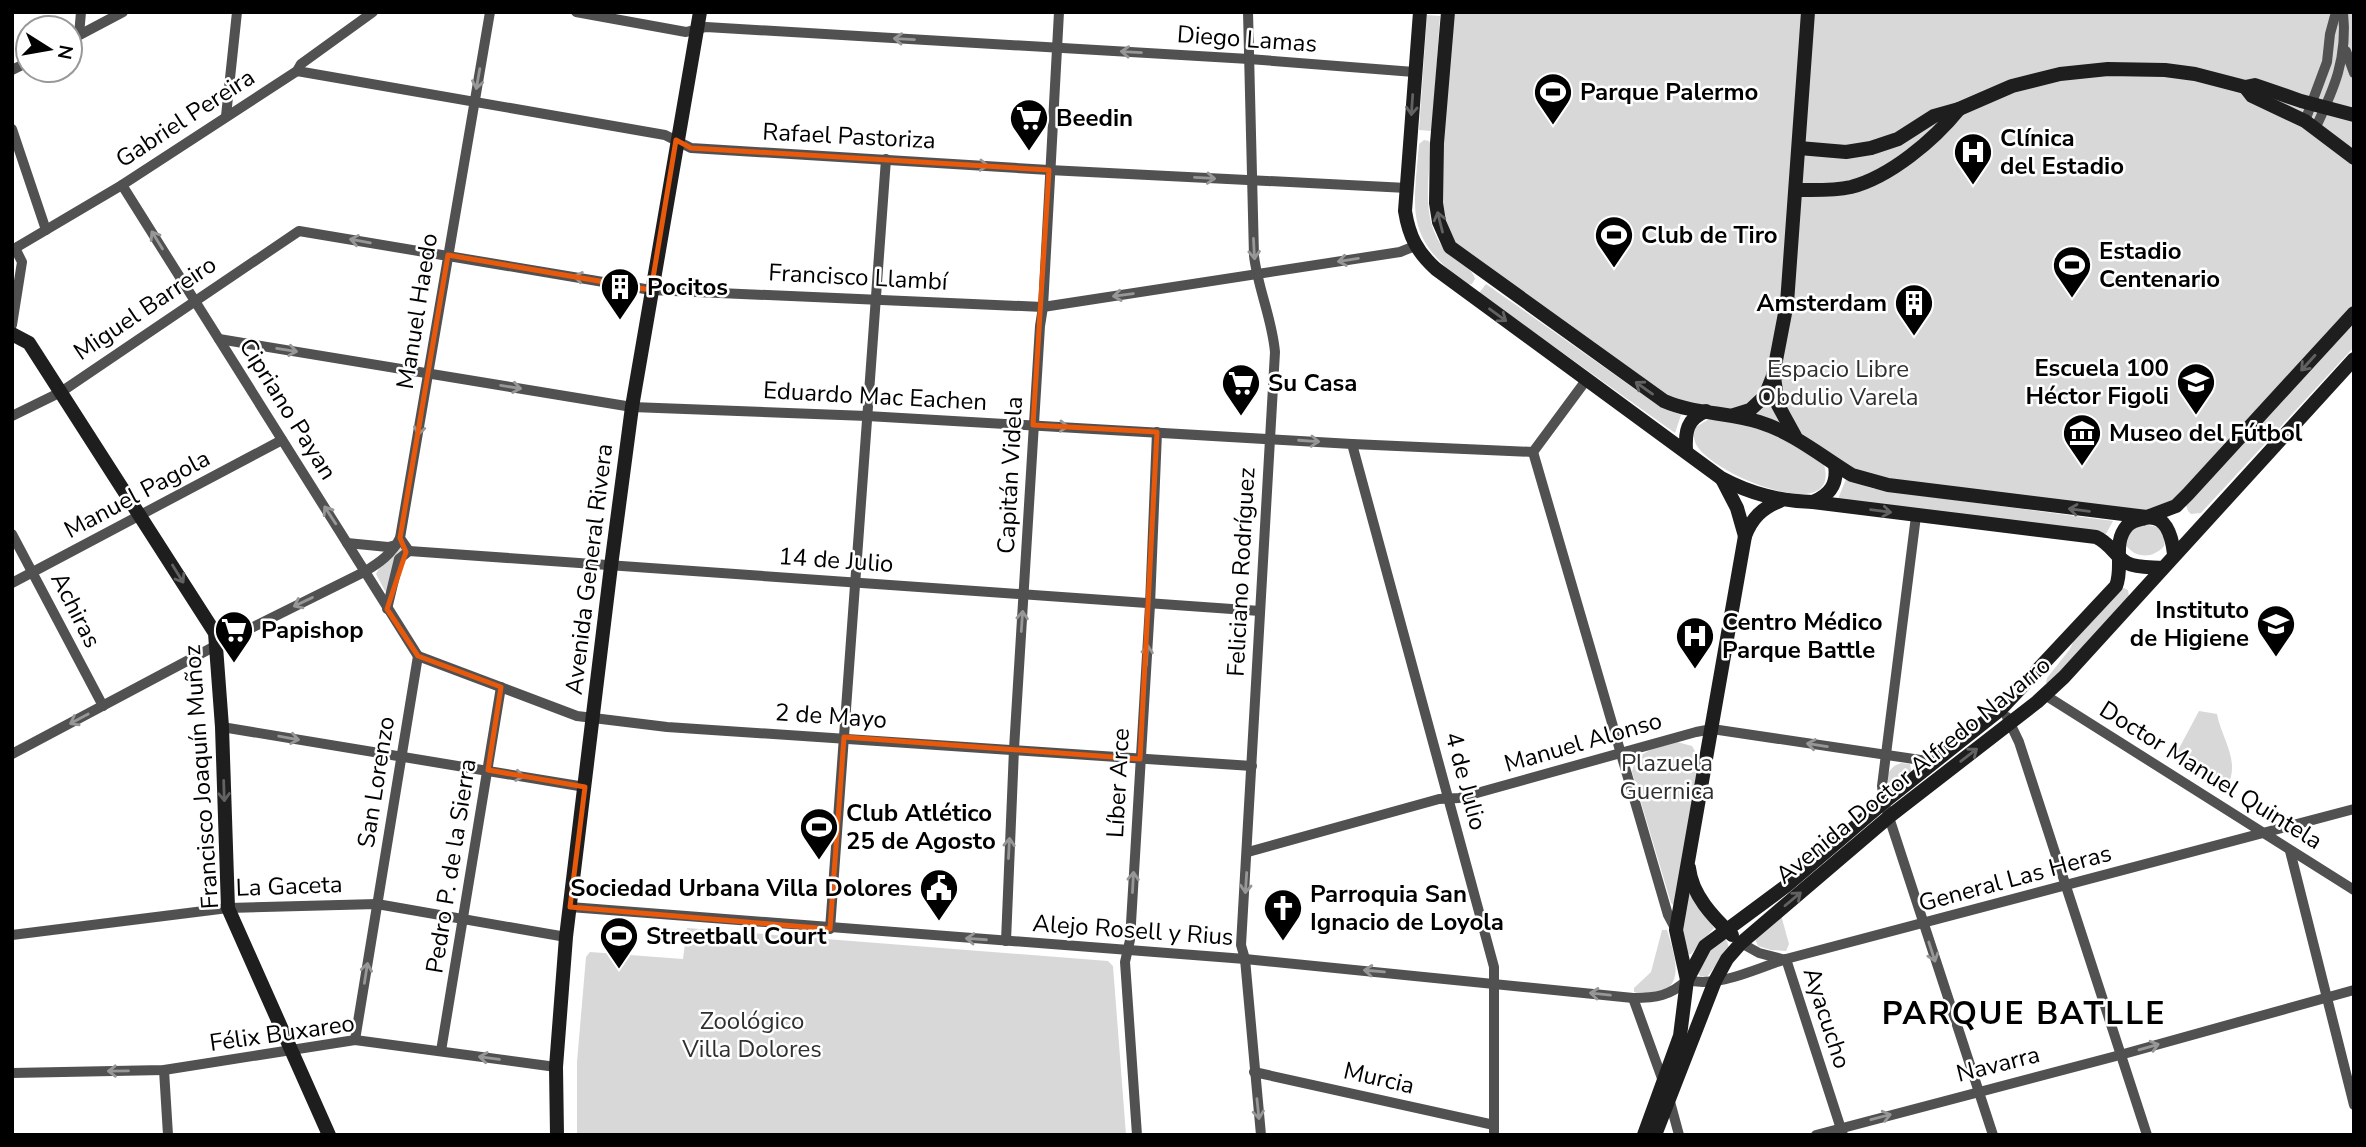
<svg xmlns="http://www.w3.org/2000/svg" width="2366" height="1147" viewBox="0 0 2366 1147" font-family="'Nunito Sans',sans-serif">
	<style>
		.green { fill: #d8d8d8 }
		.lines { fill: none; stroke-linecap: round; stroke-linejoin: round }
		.street { stroke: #515151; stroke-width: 10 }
		.secondary { stroke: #1e1e1e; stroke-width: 14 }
		.oneway { stroke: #979797 }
		.oneway2 { stroke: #626262 }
		.marked { fill: none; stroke: #e8590c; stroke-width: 5; stroke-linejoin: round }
		.labels { text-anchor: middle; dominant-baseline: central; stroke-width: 5; stroke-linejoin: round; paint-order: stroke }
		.street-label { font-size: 24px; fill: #000; stroke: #fff }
		.poi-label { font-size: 24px; font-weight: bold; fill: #000; stroke: #fff; text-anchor: start }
		.park-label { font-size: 24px; fill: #2f2f2f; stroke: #fff }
		.district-label { font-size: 32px; font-weight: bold; letter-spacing: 2px; fill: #000; stroke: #fff }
	</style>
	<rect width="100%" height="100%" fill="#fff"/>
	<g class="green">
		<path d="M1448 12H2354V313L2165 512 1875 483 1796 437 1684 408 1462 257 1439 222Z"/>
		<path d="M1427 15 1440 16 1432 131 1419 130Z"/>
		<path d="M1424 140 1429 141 1431 146C1428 185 1420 228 1452 257 1460 264 1473 269 1475 279L1472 284 1467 285C1405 237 1413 216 1419 144Z"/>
		<path d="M1486 284 1659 406 1681 415 1675 433 1479 293Z"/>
		<path d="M2354 321V347L2201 513 2191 514 2188 511 2186 505Z"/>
		<path d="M1709 419C1752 421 1790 440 1824 465 1842 528 1706 473 1695 442 1693 437 1694 432 1696 427Z"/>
		<path d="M1846 479 1871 488 1887 491 2113 521 2106 534 2097 531 1838 499Z"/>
		<path d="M2148 525 2158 527 2165 540 2164 546C2153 559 2135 559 2125 544L2128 533 2138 526Z"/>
		<path d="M400 548H403L387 592 385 591 376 574C380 564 393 557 400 548Z"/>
		<path d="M2124 588 2128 590 2129 597 2049 684 2046 683 2047 678 2070 649 2076 636 2120 589Z"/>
		<path d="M2199 711 2217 714C2222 740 2241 761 2227 787L2176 754Z"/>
		<path d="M1677 742 1692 746 1699 758 1675 906 1671 903 1632 772C1636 749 1659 748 1677 742Z"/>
		<path d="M1901 763 1910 764 1911 771 1893 786 1889 785C1884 775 1891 766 1901 763Z"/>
		<path d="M1688 890 1714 928 1691 954H1688L1682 934Z"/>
		<path d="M1781 915 1789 944 1786 951 1771 950 1758 946 1755 939Z"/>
		<path d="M687 928 1108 961 1113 966 1126 1135H577V1062L586 957 590 952 683 959Z"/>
		<path d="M1662 930H1667C1678 965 1688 999 1634 992V988L1651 972Z"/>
		<path d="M1724 939 1727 941 1729 948 1707 977 1700 976 1698 974 1709 950Z"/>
	</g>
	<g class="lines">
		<g class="street">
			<path d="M576 12 686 32 706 27 1249 59 1414 72"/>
			<path d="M1248 12 1254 256C1258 289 1272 318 1275 352L1241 945 1245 959 1261 1135"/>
			<path d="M79 35 81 12"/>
			<path d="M70 40 123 12"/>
			<path d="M2346 51 2354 73"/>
			<path d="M12 70 28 62"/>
			<path d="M297 71 665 135 691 148 1049 170 1407 188"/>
			<path d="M226 116 237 12"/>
			<path d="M2305 121 2327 62 2330 34 2336 12"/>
			<path d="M12 129 46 230"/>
			<path d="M2315 129C2334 89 2348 58 2343 12"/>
			<path d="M122 185 418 656"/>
			<path d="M12 250 122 185 297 71 301 64 373 12"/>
			<path d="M12 325 22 262 15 248"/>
			<path d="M219 339 632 407 867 416 1352 444 1533 452"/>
			<path d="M12 416 61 392 299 231 651 290 1043 307 1400 252 1415 246"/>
			<path d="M1352 444 1494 967V1135"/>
			<path d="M1533 452 1668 915 1676 930"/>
			<path d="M1533 452 1587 379"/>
			<path d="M1916 516 1882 786 1884 802 1993 1135"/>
			<path d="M12 534 103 706"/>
			<path d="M347 543 388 547 396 545"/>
			<path d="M409 551 1260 611"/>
			<path d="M409 551 400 538 490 12"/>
			<path d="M12 583 282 440"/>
			<path d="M387 609 399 559 409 551"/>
			<path d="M418 656 577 716 667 727 1252 766"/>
			<path d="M2045 695 2354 890"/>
			<path d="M2007 717 2019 742 2147 1135"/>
			<path d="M222 727 585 787"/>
			<path d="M12 754 217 645 364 572C379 563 392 554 400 538"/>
			<path d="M2290 851 2354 1105"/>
			<path d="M1248 852 1439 799 1459 798 1696 732 1712 729 1934 762"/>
			<path d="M570 907 1245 959 1633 998C1656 998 1670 996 1687 980 1718 988 1755 969 1786 959L2354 809"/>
			<path d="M830 929 886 159"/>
			<path d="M12 935 228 908 377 904 566 937"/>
			<path d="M1006 941 1014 749 1040 326 1043 307 1059 12"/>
			<path d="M1741 943 1759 953 1782 959"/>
			<path d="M1786 959 1843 1135"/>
			<path d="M1633 998 1663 1081"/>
			<path d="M355 1040 418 656"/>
			<path d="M441 1051 501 687"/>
			<path d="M164 1070 168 1135"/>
			<path d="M1254 1072 1494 1125"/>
			<path d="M12 1073 164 1070 355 1040 556 1067"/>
			<path d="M1669 1098 1679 1135"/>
			<path d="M1137 1135 1125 962 1130 940 1150 605 1157 432"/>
			<path d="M1816 1135 2120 1055 2354 990"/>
		</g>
		<g class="secondary">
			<path d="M1420 12 1405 211C1409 236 1417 252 1436 269L1721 478C1751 494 1779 501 1813 502L2096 537C2110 543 2115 556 2127 563 2137 568 2151 567 2162 568"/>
			<path d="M1448 12 1437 143 1436 203 1439 222 1450 247 1664 401C1694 414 1727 412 1759 422 1794 433 1821 456 1852 475L1888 485 2147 517 2176 506 2188 494 2354 313"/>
			<path d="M2245 87 2252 96 2305 121 2354 158"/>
			<path d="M1799 148 1846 152 1871 148 1898 139 1934 116 1959 109 2012 86 2060 74 2108 69 2165 70 2195 74 2245 87 2255 85 2301 101 2354 115"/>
			<path d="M1797 190C1815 190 1833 191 1851 187 1890 177 1934 140 1959 109"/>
			<path d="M12 334 29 343 215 633 222 727 228 908 329 1135"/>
			<path d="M1774 377 1778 405 1795 436"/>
			<path d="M1734 415 1750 410 1765 396 1773 376 1787 303 1808 12"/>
			<path d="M1686 451C1685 431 1687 419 1706 411"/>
			<path d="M1722 479 1737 508 1745 536"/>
			<path d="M1813 502C1830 495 1838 484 1835 465"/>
			<path d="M1689 868C1692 895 1713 917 1732 935"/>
			<path d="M1687 980 1676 930 1745 536C1752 518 1762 508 1780 501"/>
			<path d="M557 1135 556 1067 566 937 611 566 632 407 700 12"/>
			<path d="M1644 1135 1680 1036 1687 980 1705 946 1786 886 1884 802 2001 709 2116 586C2124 567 2112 543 2127 526 2131 522 2137 520 2142 519 2166 511 2172 537 2174 554"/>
			<path d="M1655 1135 1715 981 1727 959 1741 943 1890 816 2037 702 2064 677 2354 359"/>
		</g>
	</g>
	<defs><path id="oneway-shaft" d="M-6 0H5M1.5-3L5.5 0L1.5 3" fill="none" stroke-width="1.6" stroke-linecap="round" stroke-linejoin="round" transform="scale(1.75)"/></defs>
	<g class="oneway">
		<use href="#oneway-shaft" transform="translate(904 39) rotate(-177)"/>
		<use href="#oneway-shaft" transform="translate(1131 52) rotate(-177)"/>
		<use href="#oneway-shaft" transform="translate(478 79) rotate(100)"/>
		<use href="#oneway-shaft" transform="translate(978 165) rotate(4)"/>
		<use href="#oneway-shaft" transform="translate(1205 178) rotate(3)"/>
		<use href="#oneway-shaft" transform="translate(157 240) rotate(-122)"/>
		<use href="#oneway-shaft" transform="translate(360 241) rotate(-170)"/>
		<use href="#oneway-shaft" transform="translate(1254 249) rotate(87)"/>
		<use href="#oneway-shaft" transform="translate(1348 260) rotate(171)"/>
		<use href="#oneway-shaft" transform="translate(584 278) rotate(-170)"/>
		<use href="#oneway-shaft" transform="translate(1123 295) rotate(172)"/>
		<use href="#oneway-shaft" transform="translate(287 350) rotate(9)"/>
		<use href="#oneway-shaft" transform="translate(511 387) rotate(9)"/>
		<use href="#oneway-shaft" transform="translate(420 425) rotate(100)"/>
		<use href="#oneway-shaft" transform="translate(1058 426) rotate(3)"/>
		<use href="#oneway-shaft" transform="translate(1309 441) rotate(4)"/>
		<use href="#oneway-shaft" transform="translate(330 515) rotate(-123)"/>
		<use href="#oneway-shaft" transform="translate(303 602) rotate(154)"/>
		<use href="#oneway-shaft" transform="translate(1022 621) rotate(-86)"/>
		<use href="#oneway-shaft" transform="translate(1147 655) rotate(-86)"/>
		<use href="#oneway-shaft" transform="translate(79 719) rotate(152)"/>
		<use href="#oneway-shaft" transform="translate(289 738) rotate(10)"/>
		<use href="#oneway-shaft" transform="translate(1817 745) rotate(-171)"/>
		<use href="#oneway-shaft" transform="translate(514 775) rotate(9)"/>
		<use href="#oneway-shaft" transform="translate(1009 848) rotate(-87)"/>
		<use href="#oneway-shaft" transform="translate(1133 882) rotate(-87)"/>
		<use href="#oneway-shaft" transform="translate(1246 883) rotate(94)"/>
		<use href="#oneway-shaft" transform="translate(976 939) rotate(-176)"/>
		<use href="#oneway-shaft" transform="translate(1932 952) rotate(72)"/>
		<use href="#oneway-shaft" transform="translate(1374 971) rotate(-175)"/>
		<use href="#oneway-shaft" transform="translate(366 973) rotate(-81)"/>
		<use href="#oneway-shaft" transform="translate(1600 994) rotate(-174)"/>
		<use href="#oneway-shaft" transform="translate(2149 1047) rotate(-16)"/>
		<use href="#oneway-shaft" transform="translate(489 1058) rotate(-172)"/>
		<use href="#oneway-shaft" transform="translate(118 1071) rotate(179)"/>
		<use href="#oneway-shaft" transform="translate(1258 1109) rotate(84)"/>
		<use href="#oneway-shaft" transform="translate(1881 1117) rotate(-15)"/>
	</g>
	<g class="oneway2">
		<use href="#oneway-shaft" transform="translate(1412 105) rotate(94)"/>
		<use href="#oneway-shaft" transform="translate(1440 222) rotate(-104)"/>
		<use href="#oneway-shaft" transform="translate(1498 315) rotate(36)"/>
		<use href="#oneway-shaft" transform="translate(2308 363) rotate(132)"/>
		<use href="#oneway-shaft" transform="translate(1644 388) rotate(-145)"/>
		<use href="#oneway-shaft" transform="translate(2079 510) rotate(-173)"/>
		<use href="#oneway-shaft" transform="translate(1881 511) rotate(8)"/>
		<use href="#oneway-shaft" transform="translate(178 574) rotate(58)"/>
		<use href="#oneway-shaft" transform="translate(1969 755) rotate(-38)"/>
		<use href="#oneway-shaft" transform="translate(224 791) rotate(88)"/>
		<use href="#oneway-shaft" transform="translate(1793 899) rotate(-40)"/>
	</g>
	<path class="marked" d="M676 140 691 148 1049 170 1033 425 1157 432 1140 759 844 737 830 929 570 907 585 787 488 770 501 687 418 656 387 609 406 552 400 538 448 255 651 290Z"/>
	<defs>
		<g id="stadium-pin" transform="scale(2.0125)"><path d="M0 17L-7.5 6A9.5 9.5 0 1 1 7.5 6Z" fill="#000" stroke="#fff"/><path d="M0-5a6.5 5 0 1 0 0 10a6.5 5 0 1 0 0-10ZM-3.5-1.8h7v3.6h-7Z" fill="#fff"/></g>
		<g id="supermarket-pin" transform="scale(2.0125)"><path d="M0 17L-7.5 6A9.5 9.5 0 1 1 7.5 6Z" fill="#000" stroke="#fff"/><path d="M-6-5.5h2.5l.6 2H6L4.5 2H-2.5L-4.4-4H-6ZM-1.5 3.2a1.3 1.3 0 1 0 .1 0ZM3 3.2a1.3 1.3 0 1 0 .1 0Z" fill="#fff"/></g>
		<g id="hospital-pin" transform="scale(2.0125)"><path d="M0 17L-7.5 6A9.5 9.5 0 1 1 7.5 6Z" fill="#000" stroke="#fff"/><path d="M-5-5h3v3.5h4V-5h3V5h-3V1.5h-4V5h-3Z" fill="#fff"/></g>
		<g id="building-pin" transform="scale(2.0125)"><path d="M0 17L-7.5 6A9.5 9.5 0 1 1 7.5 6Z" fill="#000" stroke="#fff"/><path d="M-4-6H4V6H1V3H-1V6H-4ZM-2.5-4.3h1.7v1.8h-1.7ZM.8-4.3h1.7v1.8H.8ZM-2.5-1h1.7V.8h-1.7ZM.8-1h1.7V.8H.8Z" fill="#fff"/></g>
		<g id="school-pin" transform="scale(2.0125)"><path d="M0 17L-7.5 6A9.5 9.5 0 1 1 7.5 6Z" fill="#000" stroke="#fff"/><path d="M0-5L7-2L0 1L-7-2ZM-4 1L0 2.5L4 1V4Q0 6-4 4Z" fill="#fff"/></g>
		<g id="museum-pin" transform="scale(2.0125)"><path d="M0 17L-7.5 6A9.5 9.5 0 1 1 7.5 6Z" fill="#000" stroke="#fff"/><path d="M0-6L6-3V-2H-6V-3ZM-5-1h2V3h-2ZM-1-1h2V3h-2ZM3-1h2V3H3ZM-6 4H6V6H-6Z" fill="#fff"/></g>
		<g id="university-pin" transform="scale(2.0125)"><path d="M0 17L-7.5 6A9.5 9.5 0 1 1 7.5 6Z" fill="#000" stroke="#fff"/><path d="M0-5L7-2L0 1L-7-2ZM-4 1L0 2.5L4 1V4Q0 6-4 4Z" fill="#fff"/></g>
		<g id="civic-pin" transform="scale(2.0125)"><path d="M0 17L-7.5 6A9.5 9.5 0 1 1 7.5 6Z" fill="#000" stroke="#fff"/><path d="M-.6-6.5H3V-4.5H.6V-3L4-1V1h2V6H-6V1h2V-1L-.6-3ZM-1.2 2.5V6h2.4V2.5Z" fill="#fff"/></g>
		<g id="church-pin" transform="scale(2.0125)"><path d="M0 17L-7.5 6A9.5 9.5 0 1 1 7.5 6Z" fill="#000" stroke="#fff"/><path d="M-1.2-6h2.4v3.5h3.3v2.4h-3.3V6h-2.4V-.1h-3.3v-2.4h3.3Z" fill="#fff"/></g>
	</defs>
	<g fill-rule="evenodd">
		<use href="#stadium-pin" x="1553" y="92"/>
		<use href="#supermarket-pin" x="1029" y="118"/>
		<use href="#hospital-pin" x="1973" y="152"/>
		<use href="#stadium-pin" x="1614" y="235"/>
		<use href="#stadium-pin" x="2072" y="265"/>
		<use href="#building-pin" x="620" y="287"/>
		<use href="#building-pin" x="1914" y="303"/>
		<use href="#school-pin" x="2196" y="382"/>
		<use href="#supermarket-pin" x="1241" y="383"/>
		<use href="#museum-pin" x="2082" y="433"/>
		<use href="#university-pin" x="2276" y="624"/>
		<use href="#supermarket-pin" x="234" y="630"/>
		<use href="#hospital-pin" x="1695" y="636"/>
		<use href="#stadium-pin" x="819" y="827"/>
		<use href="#civic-pin" x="939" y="888"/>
		<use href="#church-pin" x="1283" y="908"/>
		<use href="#stadium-pin" x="619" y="936"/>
	</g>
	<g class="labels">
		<g class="street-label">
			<text transform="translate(1247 39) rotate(4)">Diego Lamas</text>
			<text transform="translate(185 118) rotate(-33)">Gabriel Pereira</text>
			<text transform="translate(849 136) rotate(3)">Rafael Pastoriza</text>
			<text transform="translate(858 277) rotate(3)">Francisco Llambí</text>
			<text transform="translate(145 308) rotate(-34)">Miguel Barreiro</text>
			<text transform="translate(417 311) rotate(-81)">Manuel Haedo</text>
			<text transform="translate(875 396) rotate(3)">Eduardo Mac Eachen</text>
			<text transform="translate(288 409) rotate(58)">Cipriano Payan</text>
			<text transform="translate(1010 475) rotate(-87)">Capitán Videla</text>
			<text transform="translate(137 494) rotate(-28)">Manuel Pagola</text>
			<text transform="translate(836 560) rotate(4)">14 de Julio</text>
			<text transform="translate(589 569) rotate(-83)">Avenida General Rivera</text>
			<text transform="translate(1241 572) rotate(-87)">Feliciano Rodríguez</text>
			<text transform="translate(76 610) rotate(63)">Achiras</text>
			<text transform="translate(831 716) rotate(4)">2 de Mayo</text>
			<text transform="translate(1583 742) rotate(-16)">Manuel Alonso</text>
			<text transform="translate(1913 770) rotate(-39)">Avenida Doctor Alfredo Navarro</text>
			<text transform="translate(2211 775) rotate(32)">Doctor Manuel Quintela</text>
			<text transform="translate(201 777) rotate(-94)">Francisco Joaquín Muñoz</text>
			<text transform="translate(1466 781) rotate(75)">4 de Julio</text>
			<text transform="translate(376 782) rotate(-81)">San Lorenzo</text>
			<text transform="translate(1118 783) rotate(-87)">Líber Arce</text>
			<text transform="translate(451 866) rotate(-81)">Pedro P. de la Sierra</text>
			<text transform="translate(2015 878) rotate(-15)">General Las Heras</text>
			<text transform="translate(289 886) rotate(-2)">La Gaceta</text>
			<text transform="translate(1133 930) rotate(4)">Alejo Rosell y Rius</text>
			<text transform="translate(1827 1018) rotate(72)">Ayacucho</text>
			<text transform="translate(282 1033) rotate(-8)">Félix Buxareo</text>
			<text transform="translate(1998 1064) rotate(-14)">Navarra</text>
			<text transform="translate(1379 1078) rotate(13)">Murcia</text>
		</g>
		<g class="poi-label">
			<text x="1580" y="92">Parque Palermo</text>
			<text x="1056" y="118">Beedin</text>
			<text x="2000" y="138">Clínica<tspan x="2000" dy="28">del Estadio</tspan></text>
			<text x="1641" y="235">Club de Tiro</text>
			<text x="2099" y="251">Estadio<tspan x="2099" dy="28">Centenario</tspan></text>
			<text x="647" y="287">Pocitos</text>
			<text x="1887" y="303" text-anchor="end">Amsterdam</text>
			<text x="2169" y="368" text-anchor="end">Escuela 100<tspan x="2169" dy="28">Héctor Figoli</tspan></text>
			<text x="1268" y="383">Su Casa</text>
			<text x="2109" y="433">Museo del Fútbol</text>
			<text x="2249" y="610" text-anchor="end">Instituto<tspan x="2249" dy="28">de Higiene</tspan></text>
			<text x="1722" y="622">Centro Médico<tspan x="1722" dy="28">Parque Battle</tspan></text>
			<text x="261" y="630">Papishop</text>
			<text x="846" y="813">Club Atlético<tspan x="846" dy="28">25 de Agosto</tspan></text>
			<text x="912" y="888" text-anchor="end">Sociedad Urbana Villa Dolores</text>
			<text x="1310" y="894">Parroquia San<tspan x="1310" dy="28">Ignacio de Loyola</tspan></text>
			<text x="646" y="936">Streetball Court</text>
		</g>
		<g class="park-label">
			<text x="1838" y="369">Espacio Libre<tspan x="1838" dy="28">Obdulio Varela</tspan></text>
			<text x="1667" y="763">Plazuela<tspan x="1667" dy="28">Guernica</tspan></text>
			<text x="752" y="1021">Zoológico<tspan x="752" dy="28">Villa Dolores</tspan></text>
		</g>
		<g class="district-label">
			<text x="2024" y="1013">PARQUE BATLLE</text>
		</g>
	</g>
	<rect width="2366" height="1147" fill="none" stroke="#000000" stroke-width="28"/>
	<g transform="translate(49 49) rotate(101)"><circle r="33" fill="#ffffff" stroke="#999999" stroke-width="2"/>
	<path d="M0-5L12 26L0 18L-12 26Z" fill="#000000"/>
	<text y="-10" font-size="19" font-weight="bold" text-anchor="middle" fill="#000000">N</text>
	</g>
</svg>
